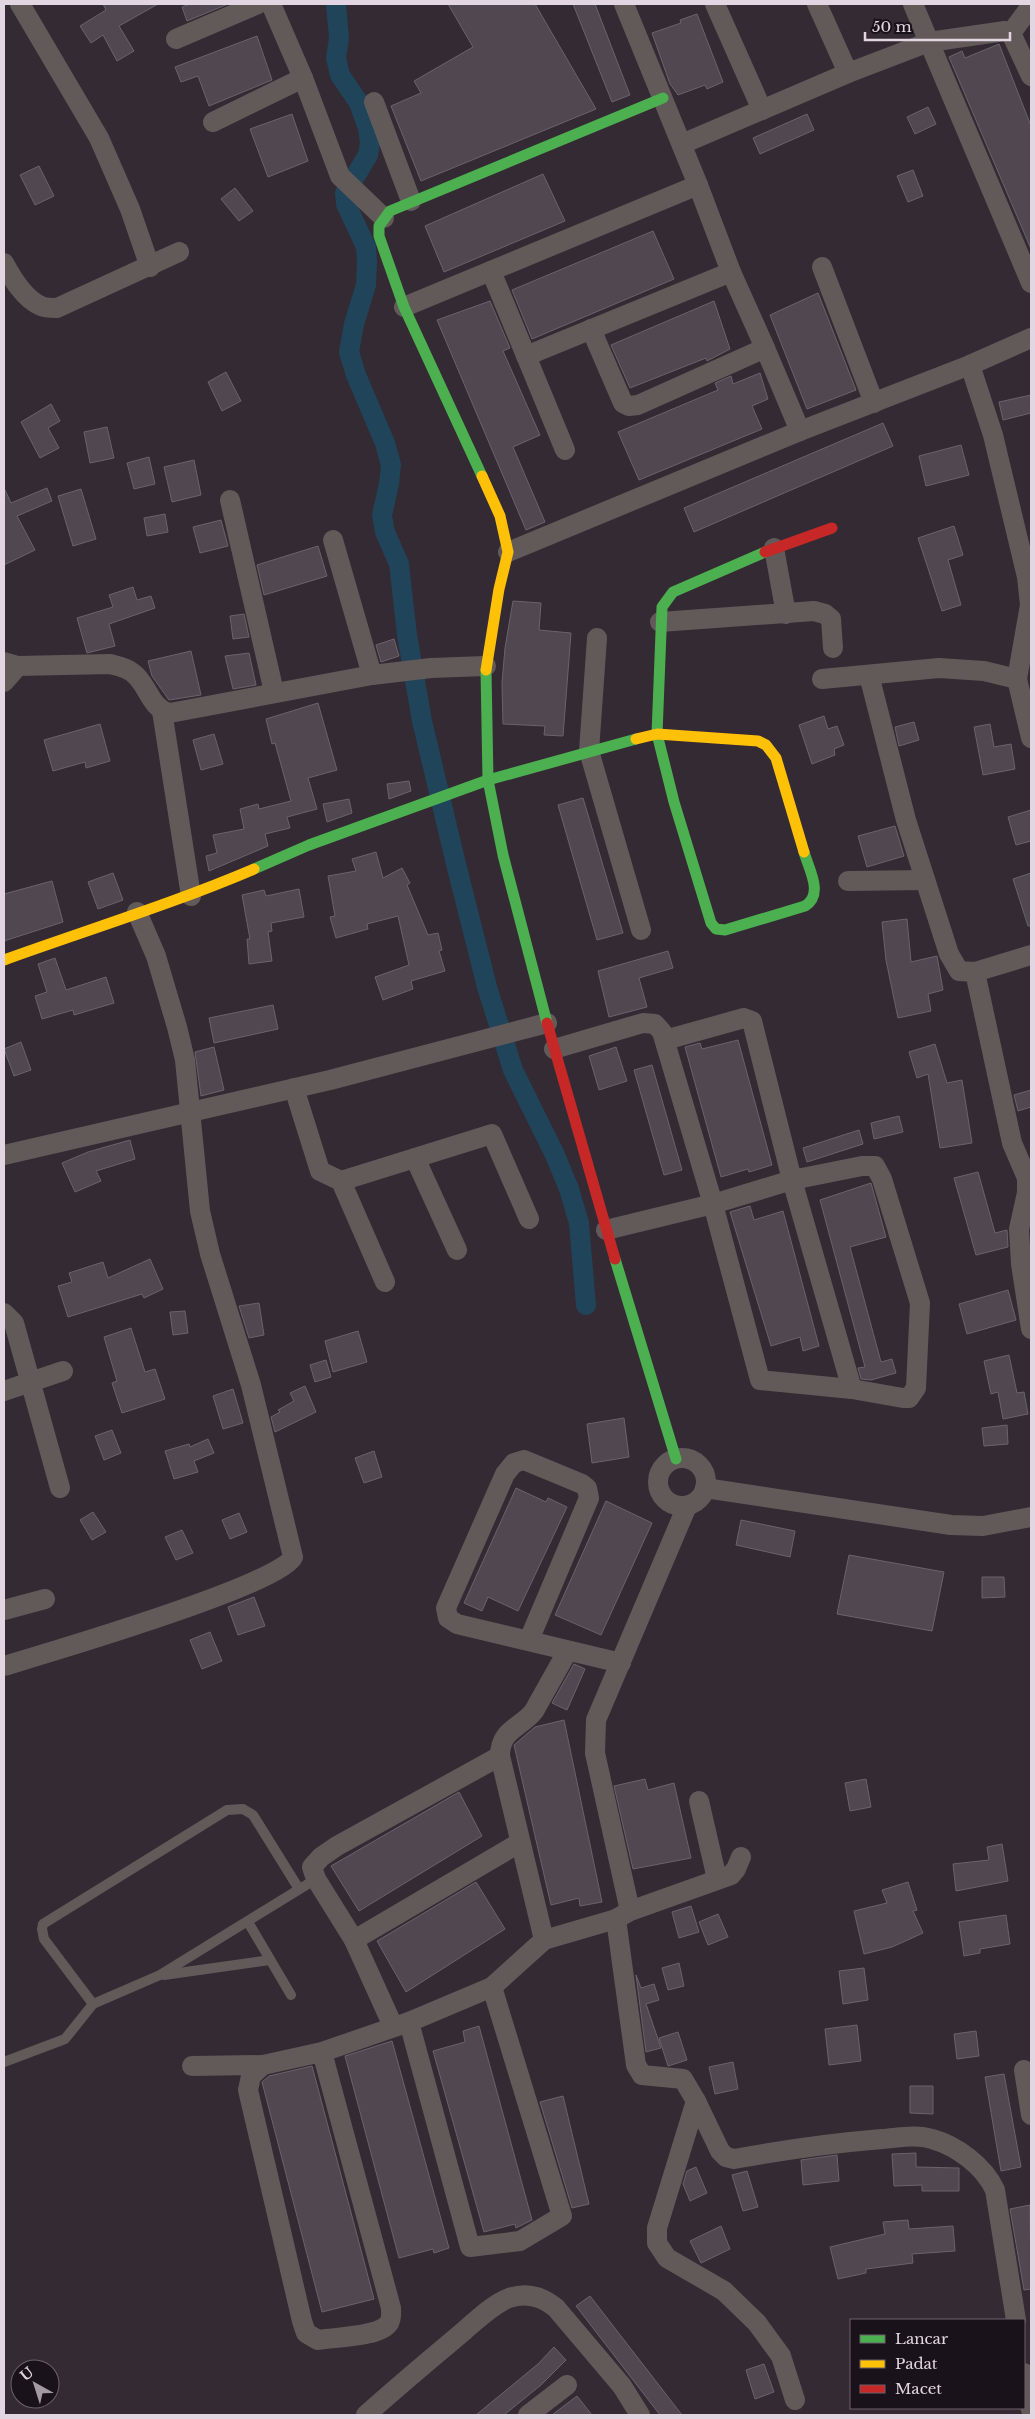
<svg xmlns="http://www.w3.org/2000/svg" width="1035" height="2419" viewBox="0 0 1035 2419" font-family="'Libre Baskerville',serif">
	<style>
		.lines { fill: none; stroke-linecap: round; stroke-linejoin: round }
		.canal { stroke: #204459; stroke-width: 20 }
		.building { fill: #504750; stroke: #6b636b }
		.lane { stroke: #625a59; stroke-width: 10 }
		.street { stroke: #625a59; stroke-width: 20 }
		.fast { stroke: #4caf50; stroke-width: 11 }
		.slow { stroke: #ffc107; stroke-width: 11 }
		.jam { stroke: #c62828; stroke-width: 11 }
	</style>
	<rect width="100%" height="100%" fill="#332a33"/>
	<g class="lines">
		<path class="canal" d="M336 4 339 38 336 58 340 75 359 103 368 128 370 143 368 155 345 193 346 204 366 247 367 262 366 285 354 324 349 352 356 375 385 443 391 465 389 484 382 515 385 532 399 564 407 635 422 721 456 864 487 987 513 1070 555 1155 569 1189 579 1223 586 1305"/>
	</g>
	<g class="building">
		<path d="M103 4H158L119 26 134 51 117 61 103 35 91 43 80 26 106 10Z"/>
		<path d="M190 4H228L187 21 182 7Z"/>
		<path d="M448 4H535L596 109 421 181 391 106 421 93 414 81 473 47Z"/>
		<path d="M573 4H595L630 95 612 102Z"/>
		<path d="M697 14 723 82 707 89 705 85 678 95 670 84 652 33 681 23 680 20Z"/>
		<path d="M257 36 272 80 209 106 198 76 181 82 175 67Z"/>
		<path d="M999 44 1031 126V249L949 57 962 51 965 58Z"/>
		<path d="M928 107 936 124 915 134 907 117Z"/>
		<path d="M292 114 308 161 268 177 250 129Z"/>
		<path d="M807 114 814 130 760 154 753 138Z"/>
		<path d="M39 166 54 196 35 205 20 175Z"/>
		<path d="M913 170 923 196 908 202 897 176Z"/>
		<path d="M543 174 565 221 444 272 425 226Z"/>
		<path d="M235 188 253 211 239 221 221 199Z"/>
		<path d="M653 231 674 279 532 339 512 290Z"/>
		<path d="M818 293 856 390 807 409 770 315Z"/>
		<path d="M490 301 510 348 503 351 540 435 513 447 545 522 526 530 437 320Z"/>
		<path d="M714 301 730 349 707 361 706 358 630 388 611 345Z"/>
		<path d="M226 372 241 401 222 411 208 382Z"/>
		<path d="M760 373 768 399 752 406 762 429 639 480 618 432 718 390 715 383 731 376 733 384Z"/>
		<path d="M1031 395V413L1003 420 999 402Z"/>
		<path d="M51 404 60 421 48 428 59 448 40 458 21 422Z"/>
		<path d="M883 423 893 446 694 532 684 508Z"/>
		<path d="M107 427 114 458 90 463 84 432Z"/>
		<path d="M961 445 969 475 926 486 919 456Z"/>
		<path d="M149 457 155 484 134 489 127 463Z"/>
		<path d="M194 460 201 495 172 502 164 467Z"/>
		<path d="M4 488 11 503 47 488 52 501 17 516 35 550 4 565Z"/>
		<path d="M81 489 96 539 73 546 58 496Z"/>
		<path d="M165 514 168 532 147 536 144 518Z"/>
		<path d="M221 520 228 546 200 553 193 527Z"/>
		<path d="M954 526 963 555 948 560 961 605 942 611 918 538Z"/>
		<path d="M318 546 327 576 264 595 257 565Z"/>
		<path d="M133 587 137 600 151 596 155 608 109 624 115 646 87 653 77 618 113 607 109 595Z"/>
		<path d="M513 601 541 603 539 630 571 633 563 736 544 735 545 726 503 724 502 683 505 648Z"/>
		<path d="M244 614 249 637 233 639 230 616Z"/>
		<path d="M394 639 399 656 381 662 376 645Z"/>
		<path d="M191 651 201 695 169 700 152 676 148 661Z"/>
		<path d="M249 653 256 685 233 689 225 656Z"/>
		<path d="M318 703 337 770 308 778 317 809 287 817 290 828 265 834 268 846 209 871 206 856 217 853 213 835 244 829 240 809 258 804 259 809 291 801 275 743 272 744 266 719Z"/>
		<path d="M824 716 828 729 837 726 844 745 834 749 835 755 812 764 799 725Z"/>
		<path d="M914 722 919 740 899 746 895 727Z"/>
		<path d="M100 724 110 761 86 768 85 762 53 771 44 740Z"/>
		<path d="M990 724 994 747 1011 744 1015 769 983 775 974 727Z"/>
		<path d="M214 734 223 764 201 770 193 740Z"/>
		<path d="M409 781 411 791 389 799 387 784Z"/>
		<path d="M583 798 623 933 597 940 558 805Z"/>
		<path d="M349 799 352 813 327 822 323 804Z"/>
		<path d="M1031 810V841L1016 845 1008 817Z"/>
		<path d="M895 826 904 856 867 867 858 836Z"/>
		<path d="M376 852 383 878 402 868 410 883 407 885 428 935 438 933 442 950 439 951 445 971 411 981 413 989 383 1000 375 977 409 965 398 916 367 924 368 929 336 938 330 917 335 916 328 876 356 871 352 859Z"/>
		<path d="M113 873 123 900 98 909 88 882Z"/>
		<path d="M1031 873V926H1028L1013 879Z"/>
		<path d="M52 881 63 922 4 941V894Z"/>
		<path d="M299 889 304 917 271 923 272 931 268 932 272 961 249 964 247 939H250L242 895 264 890 266 896Z"/>
		<path d="M907 919 911 962 937 956 943 990 928 994 931 1011 898 1018 886 960 882 922Z"/>
		<path d="M668 951 673 968 639 978 647 1007 609 1017 598 971Z"/>
		<path d="M55 958 66 990 106 977 114 1003 74 1015 73 1010 42 1019 35 996 47 992 38 964Z"/>
		<path d="M273 1005 278 1029 214 1043 209 1018Z"/>
		<path d="M738 1040 772 1165 749 1172 748 1169 721 1177 685 1047 700 1043 702 1049Z"/>
		<path d="M21 1042 31 1070 14 1076 4 1049Z"/>
		<path d="M935 1044 947 1083 962 1080 972 1143 940 1148 928 1074 917 1078 909 1052Z"/>
		<path d="M214 1047 224 1090 201 1096 195 1052Z"/>
		<path d="M616 1047 627 1081 599 1090 589 1056Z"/>
		<path d="M652 1065 682 1170 664 1175 634 1070Z"/>
		<path d="M1031 1090V1107L1018 1111 1014 1095Z"/>
		<path d="M899 1116 903 1132 874 1139 871 1123Z"/>
		<path d="M859 1130 863 1144 807 1162 803 1148Z"/>
		<path d="M130 1140 135 1159 96 1171 101 1181 75 1192 62 1163 88 1152Z"/>
		<path d="M978 1172 995 1233 1007 1230 1008 1247 976 1255 954 1178Z"/>
		<path d="M871 1183 886 1237 850 1247 881 1362 892 1359 896 1373 871 1380 861 1379 858 1368 865 1367 820 1200Z"/>
		<path d="M750 1206 754 1220 783 1211 819 1346 803 1351 800 1337 771 1346 730 1212Z"/>
		<path d="M150 1259 163 1289 144 1298 142 1294 68 1317 58 1286 72 1282 69 1273 103 1262 108 1278Z"/>
		<path d="M1008 1290 1016 1320 967 1334 959 1304Z"/>
		<path d="M259 1303 264 1335 249 1338 239 1306Z"/>
		<path d="M185 1311 188 1333 173 1335 170 1312Z"/>
		<path d="M131 1328 145 1372 155 1369 165 1399 122 1413 112 1383 117 1381 104 1337Z"/>
		<path d="M358 1331 367 1362 333 1372 325 1341Z"/>
		<path d="M1009 1355 1017 1393 1024 1392 1028 1414 1003 1419 998 1392 991 1394 984 1361Z"/>
		<path d="M326 1360 331 1377 315 1382 310 1365Z"/>
		<path d="M305 1386 316 1412 275 1432 271 1417 280 1412 278 1410 294 1401 290 1393Z"/>
		<path d="M233 1389 243 1423 223 1429 213 1396Z"/>
		<path d="M624 1418 629 1457 592 1463 587 1424Z"/>
		<path d="M1007 1425 1008 1444 984 1446 982 1428Z"/>
		<path d="M112 1430 121 1453 104 1460 95 1436Z"/>
		<path d="M208 1439 214 1453 194 1461 198 1472 174 1479 165 1451 189 1444 190 1447Z"/>
		<path d="M374 1451 382 1477 364 1483 355 1458Z"/>
		<path d="M516 1488 546 1502 548 1498 567 1507 518 1611 488 1597 482 1611 464 1603Z"/>
		<path d="M606 1501 652 1523 601 1635 555 1615Z"/>
		<path d="M93 1512 106 1532 92 1540 80 1520Z"/>
		<path d="M239 1513 247 1532 230 1539 222 1520Z"/>
		<path d="M741 1520 795 1531 790 1557 736 1545Z"/>
		<path d="M182 1530 193 1553 176 1560 165 1537Z"/>
		<path d="M849 1555 944 1572 932 1631 837 1614Z"/>
		<path d="M982 1577H1004L1005 1597 982 1598Z"/>
		<path d="M254 1597 265 1626 238 1635 228 1607Z"/>
		<path d="M210 1632 222 1661 202 1669 190 1640Z"/>
		<path d="M574 1664 585 1669 567 1710 552 1703Z"/>
		<path d="M564 1720 602 1902 580 1906 579 1898 551 1905 514 1745 535 1727Z"/>
		<path d="M645 1779 648 1790 674 1783 691 1858 633 1869 614 1786Z"/>
		<path d="M866 1779 871 1807 850 1811 845 1783Z"/>
		<path d="M459 1792 482 1836 359 1911 331 1866Z"/>
		<path d="M1002 1844 1008 1881 956 1891 953 1864 989 1860 987 1847Z"/>
		<path d="M476 1882 505 1929 406 1992 377 1941Z"/>
		<path d="M908 1882 917 1910 913 1911 923 1933 892 1947 864 1954 854 1911 887 1903 882 1890Z"/>
		<path d="M691 1906 699 1932 679 1938 672 1912Z"/>
		<path d="M718 1914 728 1937 708 1945 699 1922Z"/>
		<path d="M1006 1915 1010 1944 980 1949V1953L964 1956 959 1922Z"/>
		<path d="M679 1963 684 1986 668 1990 662 1968Z"/>
		<path d="M864 1968 868 2000 843 2004 839 1971Z"/>
		<path d="M636 1975 641 1988 654 1984 659 2000 646 2004 661 2048 646 2052Z"/>
		<path d="M857 2025 861 2061 829 2065 825 2029Z"/>
		<path d="M479 2026 532 2220 516 2228 515 2224 484 2232 433 2051 465 2042 463 2031Z"/>
		<path d="M976 2031 979 2056 957 2059 954 2034Z"/>
		<path d="M678 2032 687 2060 668 2066 659 2038Z"/>
		<path d="M392 2041 449 2248 434 2253 433 2249 399 2258 345 2056Z"/>
		<path d="M733 2062 738 2089 715 2094 709 2067Z"/>
		<path d="M312 2066 374 2299 322 2312 262 2082 269 2076Z"/>
		<path d="M1004 2074 1021 2167 1001 2171 985 2077Z"/>
		<path d="M910 2086H933V2114L910 2113Z"/>
		<path d="M563 2096 589 2204 572 2208 540 2102Z"/>
		<path d="M916 2153V2167L959 2168V2191H922V2185L894 2186 892 2154Z"/>
		<path d="M837 2155 839 2181 803 2185 801 2160Z"/>
		<path d="M696 2167 707 2193 690 2201 683 2184 687 2171Z"/>
		<path d="M747 2171 758 2207 743 2211 732 2175Z"/>
		<path d="M1030 2205 1031 2289 1024 2290 1010 2209Z"/>
		<path d="M908 2220 909 2229 953 2226 955 2251 912 2254 913 2263 866 2269V2273L838 2279 830 2247 885 2234 883 2222Z"/>
		<path d="M721 2226 730 2249 701 2263 690 2241Z"/>
		<path d="M590 2296 682 2415H660L576 2306Z"/>
		<path d="M554 2347 566 2360 541 2385 504 2415H476L538 2364Z"/>
		<path d="M764 2364 774 2392 755 2399 746 2370Z"/>
		<path d="M577 2396 592 2415H552Z"/>
	</g>
	<g class="lines">
		<g class="lane">
			<path d="M248 1922 291 1995"/>
			<path d="M164 1975 270 1960"/>
			<path d="M93 2004 44 1939 42 1929 43 1924 227 1810 243 1809 253 1815 299 1889"/>
			<path d="M4 2062 65 2039 93 2004 160 1975 316 1879"/>
		</g>
		<g class="street">
			<path d="M20 4 99 138 130 209 150 267"/>
			<path d="M271 4 303 78 340 176 384 218"/>
			<path d="M624 4 698 185 731 272 765 348 800 431"/>
			<path d="M715 4 762 110"/>
			<path d="M817 4 848 73"/>
			<path d="M913 4 1031 283"/>
			<path d="M1011 33 1031 6"/>
			<path d="M176 39 258 4"/>
			<path d="M374 102 411 201"/>
			<path d="M213 122 303 78"/>
			<path d="M682 144 848 73 929 42 1005 31 1011 33 1031 76"/>
			<path d="M4 263C12 278 24 299 41 306 45 308 52 308 57 308L179 252"/>
			<path d="M822 267 874 403"/>
			<path d="M491 271 565 450"/>
			<path d="M404 307 698 185"/>
			<path d="M591 329 623 403 629 406 638 405 765 348"/>
			<path d="M526 356 731 272"/>
			<path d="M970 365 993 435 1027 577 1030 605 1017 679 1031 738"/>
			<path d="M230 500 274 692"/>
			<path d="M333 540 372 675"/>
			<path d="M774 548 786 614"/>
			<path d="M508 552 800 431 970 365 1031 338"/>
			<path d="M660 622 814 611 825 614 831 619 833 648"/>
			<path d="M597 638 589 751 641 930"/>
			<path d="M4 662 18 666 110 664C118 666 126 667 133 673 148 684 150 709 170 713L372 675 431 668 486 666"/>
			<path d="M869 675 906 820 949 954 959 971 975 972 1012 1143 1027 1178V1193L1019 1229 1021 1264 1031 1329"/>
			<path d="M822 679 939 668 984 671 1017 679"/>
			<path d="M4 682 18 666"/>
			<path d="M162 711 191 896"/>
			<path d="M848 881 925 880"/>
			<path d="M975 972 1031 955"/>
			<path d="M665 1040 744 1018 752 1021 792 1180 852 1389"/>
			<path d="M554 1049 643 1023 655 1024 662 1032 713 1204 760 1380 852 1389 903 1398H909L916 1388 920 1303 882 1179 875 1166H862L792 1180 713 1204 606 1230"/>
			<path d="M294 1088 320 1171 341 1181 385 1282"/>
			<path d="M4 1155 330 1080 547 1023"/>
			<path d="M415 1158 457 1250"/>
			<path d="M341 1181 492 1134 529 1219"/>
			<path d="M4 1313 14 1323 60 1488"/>
			<path d="M4 1391 63 1371"/>
			<circle cx="682" cy="1482" r="24"/>
			<path d="M705 1488 951 1525 983 1526 1031 1517"/>
			<path d="M4 1610 45 1599"/>
			<path d="M529 1640 589 1498 587 1488 582 1484 524 1460 514 1463 505 1474 446 1608 448 1618 457 1624 621 1663"/>
			<path d="M4 1666C44 1654 282 1584 293 1557L251 1385 210 1254 200 1211 185 1060 177 1027 156 956 137 912"/>
			<path d="M699 1801 717 1879"/>
			<path d="M630 1911 595 1753 596 1720 687 1506"/>
			<path d="M616 1919 636 2065 642 2075 683 2079 696 2101 720 2151 726 2157 734 2159C783 2150 833 2143 882 2139 898 2138 916 2134 932 2139 957 2146 984 2166 995 2190L1016 2320"/>
			<path d="M354 1940 316 1879 312 1867 321 1857 337 1846 500 1756"/>
			<path d="M544 1940 500 1756C500 1729 521 1728 534 1711L567 1652"/>
			<path d="M409 2022 470 2247 520 2241 562 2216 492 1987"/>
			<path d="M393 2026 354 1940 519 1843"/>
			<path d="M322 2052 391 2308C391 2313 392 2318 389 2323 380 2337 335 2337 318 2340L306 2333 302 2321 248 2090 251 2076 263 2065 322 2052 409 2022 492 1987 544 1940 616 1919 630 1911 731 1875 736 1869 741 1857"/>
			<path d="M192 2066 263 2065"/>
			<path d="M1024 2070 1031 2115"/>
			<path d="M696 2101 657 2228V2243L667 2258 724 2291 757 2323 781 2356 795 2400"/>
			<path d="M1024 2373 1031 2410"/>
			<path d="M366 2415C398 2386 432 2358 465 2330 478 2319 493 2304 509 2298 527 2292 543 2297 556 2308L622 2386 640 2415"/>
			<path d="M528 2415 567 2385"/>
		</g>
		<g class="fast">
			<path d="M482 476 404 307 379 236V226L390 211 663 98"/>
			<path d="M765 552 673 592 662 607 657 734 674 802 711 923 716 929 725 930 805 906C824 894 809 870 804 852"/>
			<path d="M486 670 488 780 503 855 547 1023"/>
			<path d="M254 869 309 845 488 780 636 739"/>
			<path d="M615 1259 676 1459"/>
		</g>
		<g class="slow">
			<path d="M482 476 500 516 508 552 499 589 486 670"/>
			<path d="M636 739 657 734 758 741 766 745 776 758 804 852"/>
			<path d="M4 960C87 930 172 904 254 869"/>
		</g>
		<g class="jam">
			<path d="M765 552 832 528"/>
			<path d="M547 1023 615 1259"/>
		</g>
	</g>
	<rect width="1035" height="2419" fill="none" stroke="#e1d6e1" stroke-width="10"/>
	<rect x="850" y="2319" width="175" height="90" fill="#1a121a" stroke="#6a606a"/>
	<rect x="860" y="2335" width="25" height="8" fill="#4caf50" stroke="#6a606a"/>
	<text x="895" y="2344" font-size="15" fill="#e1d6e1">Lancar</text>
	<rect x="860" y="2360" width="25" height="8" fill="#ffc107" stroke="#6a606a"/>
	<text x="895" y="2369" font-size="15" fill="#e1d6e1">Padat</text>
	<rect x="860" y="2385" width="25" height="8" fill="#c62828" stroke="#6a606a"/>
	<text x="895" y="2394" font-size="15" fill="#e1d6e1">Macet</text>
	<g transform="translate(35 2384) rotate(321)"><circle r="24" fill="#1a121a" stroke="#6a606a"/>
	<path d="M0-4L9 19L0 12L-9 19Z" fill="#a49aa4"/>
	<text y="-8" font-size="14" font-weight="bold" text-anchor="middle" fill="#e1d6e1">U</text>
	</g>
	<path d="M865 32v8h145v-8" fill="none" stroke="#e1d6e1" stroke-width="2.5"/>
	<text x="872" y="32" font-size="15" fill="#e1d6e1" stroke="#1a121a" stroke-width="4" paint-order="stroke">50 m</text>
</svg>
